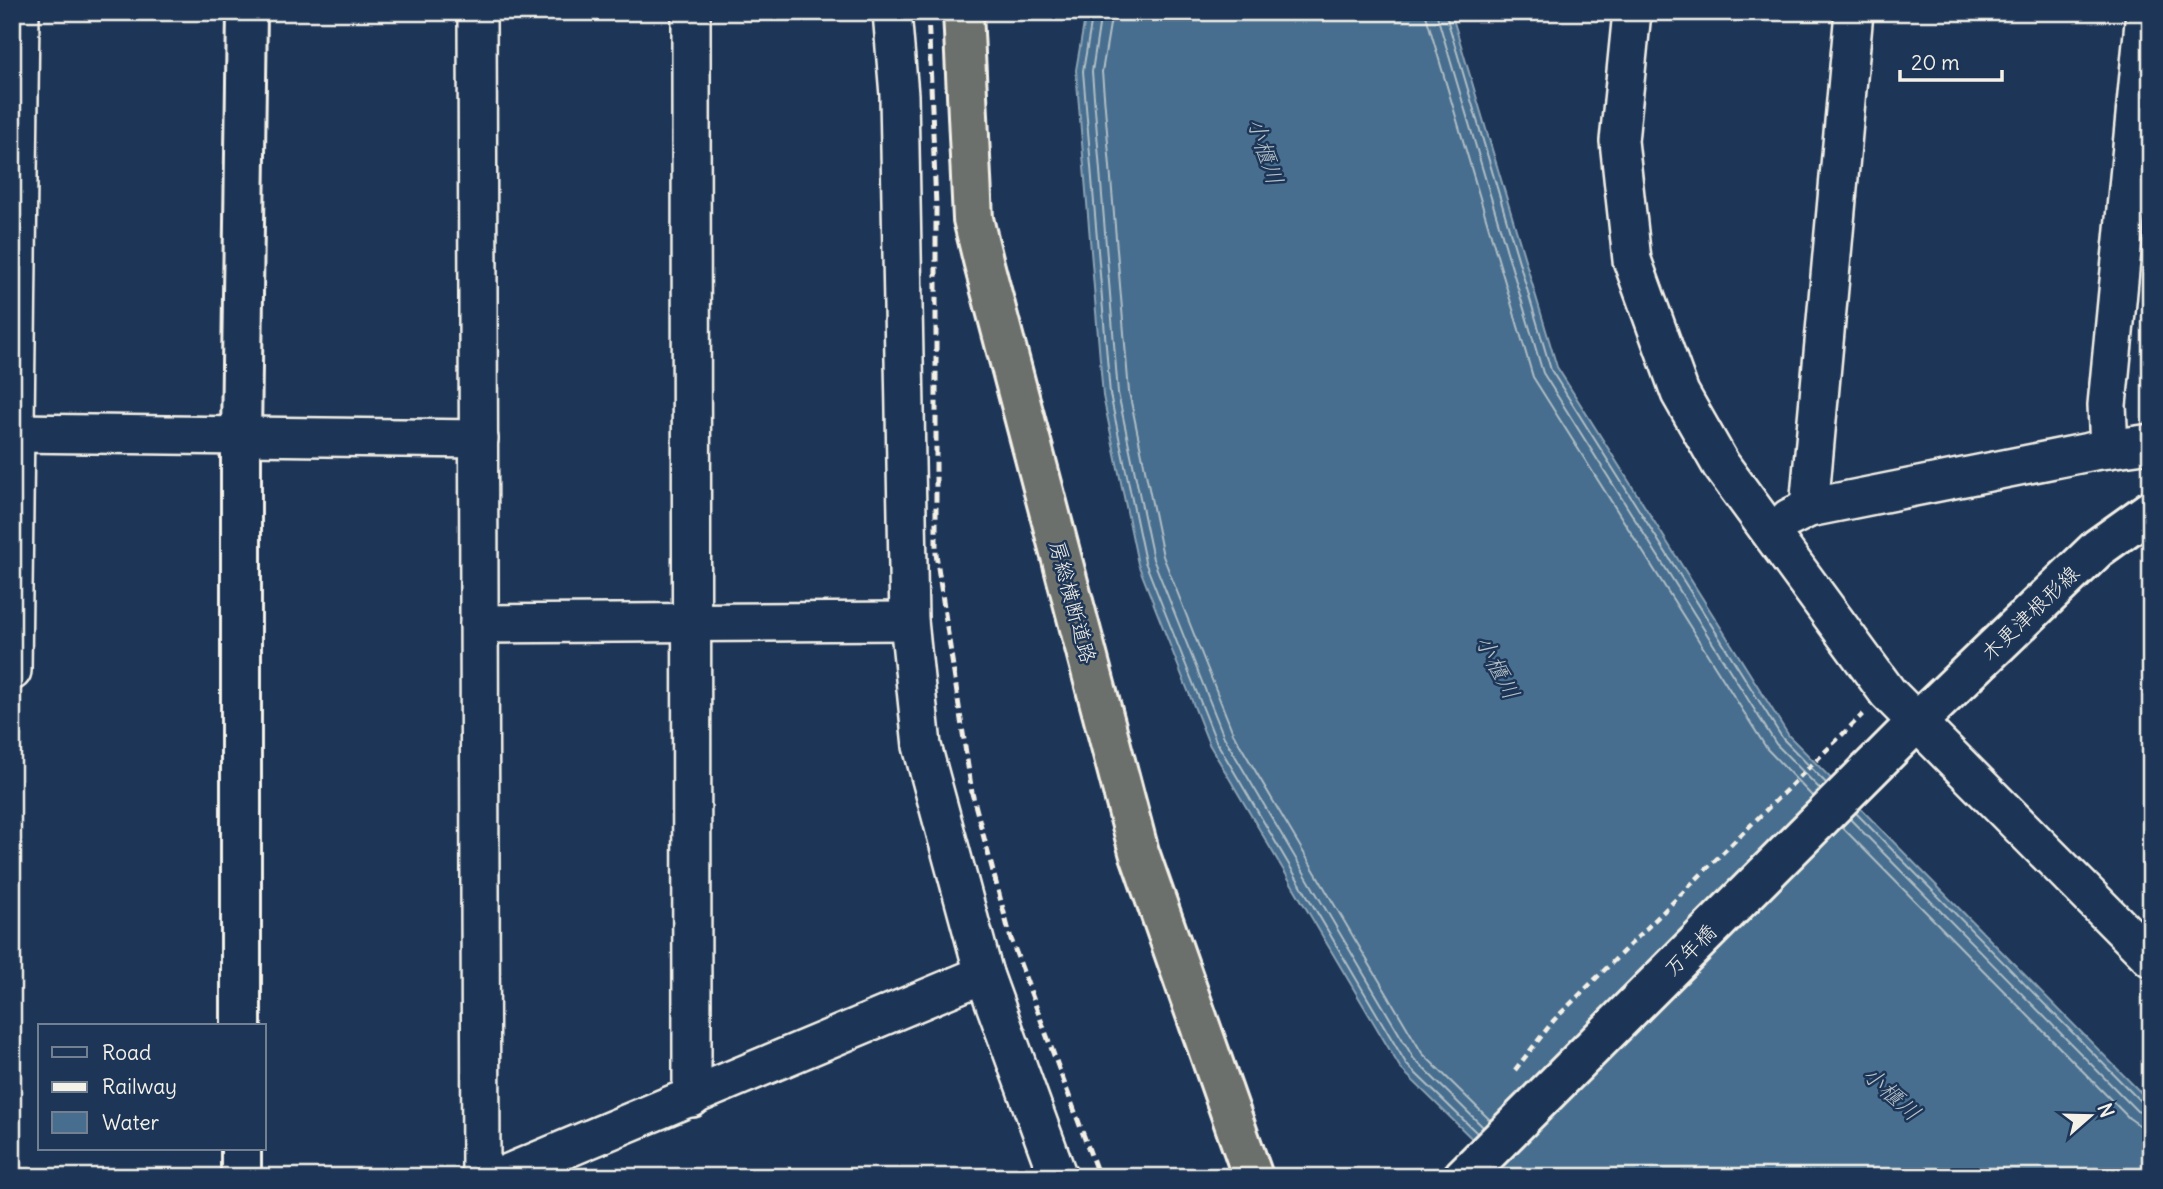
<svg xmlns="http://www.w3.org/2000/svg" width="2163" height="1189" viewBox="0 0 2163 1189" font-family="Delius,'Klee One',sans-serif">
	<style>
		.water { fill: #476e8f; stroke: #8ca2b3; stroke-width: 2 }
		.lines { fill: none; stroke-linecap: round; stroke-linejoin: round }
		.shore { stroke: #afbdc4; stroke-width: 2 }
		.minor-casing { stroke: #f4f1e8; stroke-width: 42 }
		.tertiary-casing { stroke: #f4f1e8; stroke-width: 44 }
		.secondary-casing { stroke: #f4f1e8; stroke-width: 44 }
		.trunk-casing { stroke: #f4f1e8; stroke-width: 44 }
		.path { stroke: #f4f1e8; stroke-width: 4.5; stroke-dasharray: 7 5; stroke-linecap: butt }
		.minor { stroke: #1d3557; stroke-width: 37 }
		.tertiary { stroke: #1d3557; stroke-width: 38 }
		.secondary { stroke: #1d3557; stroke-width: 38 }
		.trunk { stroke: #6c706d; stroke-width: 38 }
		.rail { stroke: #f4f1e8; stroke-width: 5; stroke-dasharray: 10 5; stroke-linecap: butt }
		.labels { text-anchor: middle; dominant-baseline: central; stroke-width: 5; stroke-linejoin: round; paint-order: stroke }
		.street-label { font-size: 21px; fill: #f4f1e8; stroke: #1d3557 }
		.water-label { font-size: 23px; font-style: italic; fill: #b7c3c9; stroke: #1d3557 }
	</style>
	<rect width="100%" height="100%" fill="#1d3557"/>
	<filter id="ink" filterUnits="userSpaceOnUse"><feTurbulence type="fractalNoise" baseFrequency=".0143" numOctaves="2"/><feDisplacementMap in="SourceGraphic" scale="14" xChannelSelector="R" yChannelSelector="G"/><feConvolveMatrix kernelMatrix="1 2 1 2 8 2 1 2 1" color-interpolation-filters="sRGB"/></filter>
	<g filter="url(#ink)">
		<path class="water" d="M1086 12H1451L1557 367 1789 736 2151 1103V1177H1511L1401 1069 1209 744 1138 564 1103 396 1076 70Z"/>
		<g class="lines">
			<g class="shore">
				<path d="M1093 12 1083 71 1110 394 1145 562 1216 741 1407 1065 1477 1133"/>
				<path d="M1101 12 1092 72 1118 393 1153 559 1224 737 1414 1059 1483 1127"/>
				<path d="M1112 12 1102 72 1129 392 1163 556 1233 733 1422 1053 1490 1120"/>
				<path d="M1425 12 1533 377 1767 749 1813 797"/>
				<path d="M1436 12 1543 373 1776 744 1820 789"/>
				<path d="M1445 12 1551 370 1783 739 1826 783"/>
				<path d="M1856 813 2143 1104 2151 1107"/>
				<path d="M1850 819 2137 1111 2151 1116"/>
				<path d="M1842 827 2129 1118 2139 1125 2151 1126"/>
			</g>
			<g class="minor-casing">
				<g id="minor">
					<path d="M477 12 481 1177"/>
					<path d="M691 12 692 1098"/>
					<path d="M892 12 899 95 909 621 922 746 984 974 1058 1177"/>
					<path d="M1632 12 1619 141 1632 260 1680 393 1721 465 1888 693 2151 958"/>
					<path d="M15 433 479 439"/>
					<path d="M2109 449 2107 405 2145 12"/>
					<path d="M1809 508 1854 12"/>
					<path d="M1789 518 1809 508 2094 451 2151 443"/>
					<path d="M479 624 909 621"/>
					<path d="M12 671 20 12"/>
					<path d="M499 1177 984 974"/>
				</g>
			</g>
			<g class="tertiary-casing">
				<g id="tertiary">
					<path d="M241 1026V436L247 12"/>
					<path d="M241 1149V1177"/>
				</g>
			</g>
			<g class="secondary-casing">
				<path id="secondary" d="M1463 1177 1916 723 2098 548 2151 510"/>
			</g>
			<g class="trunk-casing">
				<path id="trunk" d="M963 12 973 219 984 264 1139 852 1253 1177"/>
			</g>
			<path class="path" d="M1515 1070 1554 1020 1863 714"/>
			<use href="#minor" class="minor"/>
			<use href="#tertiary" class="tertiary"/>
			<use href="#secondary" class="secondary"/>
			<use href="#trunk" class="trunk"/>
			<path class="rail" d="M928 12 936 206V554L972 793 1011 939 1099 1177"/>
		</g>
	</g>
	<g class="labels">
		<g class="street-label">
			<text transform="translate(1073 602) rotate(75)">房総横断道路</text>
			<text transform="translate(2030 613) rotate(-44)">木更津根形線</text>
			<text transform="translate(1690 950) rotate(-45)">万年橋</text>
		</g>
		<g class="water-label">
			<text transform="translate(1266 151) rotate(72)">小櫃川</text>
			<text transform="translate(1498 667) rotate(63)">小櫃川</text>
			<text transform="translate(1892 1093) rotate(42)">小櫃川</text>
		</g>
	</g>
	<rect width="2163" height="1189" fill="none" stroke="#1d3557" stroke-width="42"/>
	<rect x="21" y="21" width="2121" height="1147" fill="none" stroke="#f4f1e8" stroke-width="2.5" filter="url(#ink)"/>
	<rect x="38" y="1024" width="228" height="126" fill="#1d3557" stroke="#738091" stroke-width="2"/>
	<rect x="52" y="1047" width="35" height="10" fill="#1d3557" stroke="#738091" stroke-width="2"/>
	<text x="102" y="1060" font-size="21" fill="#f4f1e8">Road</text>
	<rect x="52" y="1082" width="35" height="10" fill="#f4f1e8" stroke="#738091" stroke-width="2"/>
	<text x="102" y="1094" font-size="21" fill="#f4f1e8">Railway</text>
	<rect x="52" y="1112" width="35" height="21" fill="#476e8f" stroke="#738091" stroke-width="2"/>
	<text x="102" y="1130" font-size="21" fill="#f4f1e8">Water</text>
	<g transform="translate(2090 1116) rotate(70)" stroke="#1d3557" stroke-width="5" paint-order="stroke">
	<path d="M0-5L12 26L0 18L-12 26Z" fill="#f4f1e8"/>
	<text y="-10" font-size="19" font-weight="bold" text-anchor="middle" fill="#f4f1e8">N</text>
	</g>
	<path d="M1900 70v10h102v-10" fill="none" stroke="#f4f1e8" stroke-width="3.5"/>
	<text x="1911" y="70" font-size="21" fill="#f4f1e8" stroke="#1d3557" stroke-width="5" paint-order="stroke">20 m</text>
</svg>
